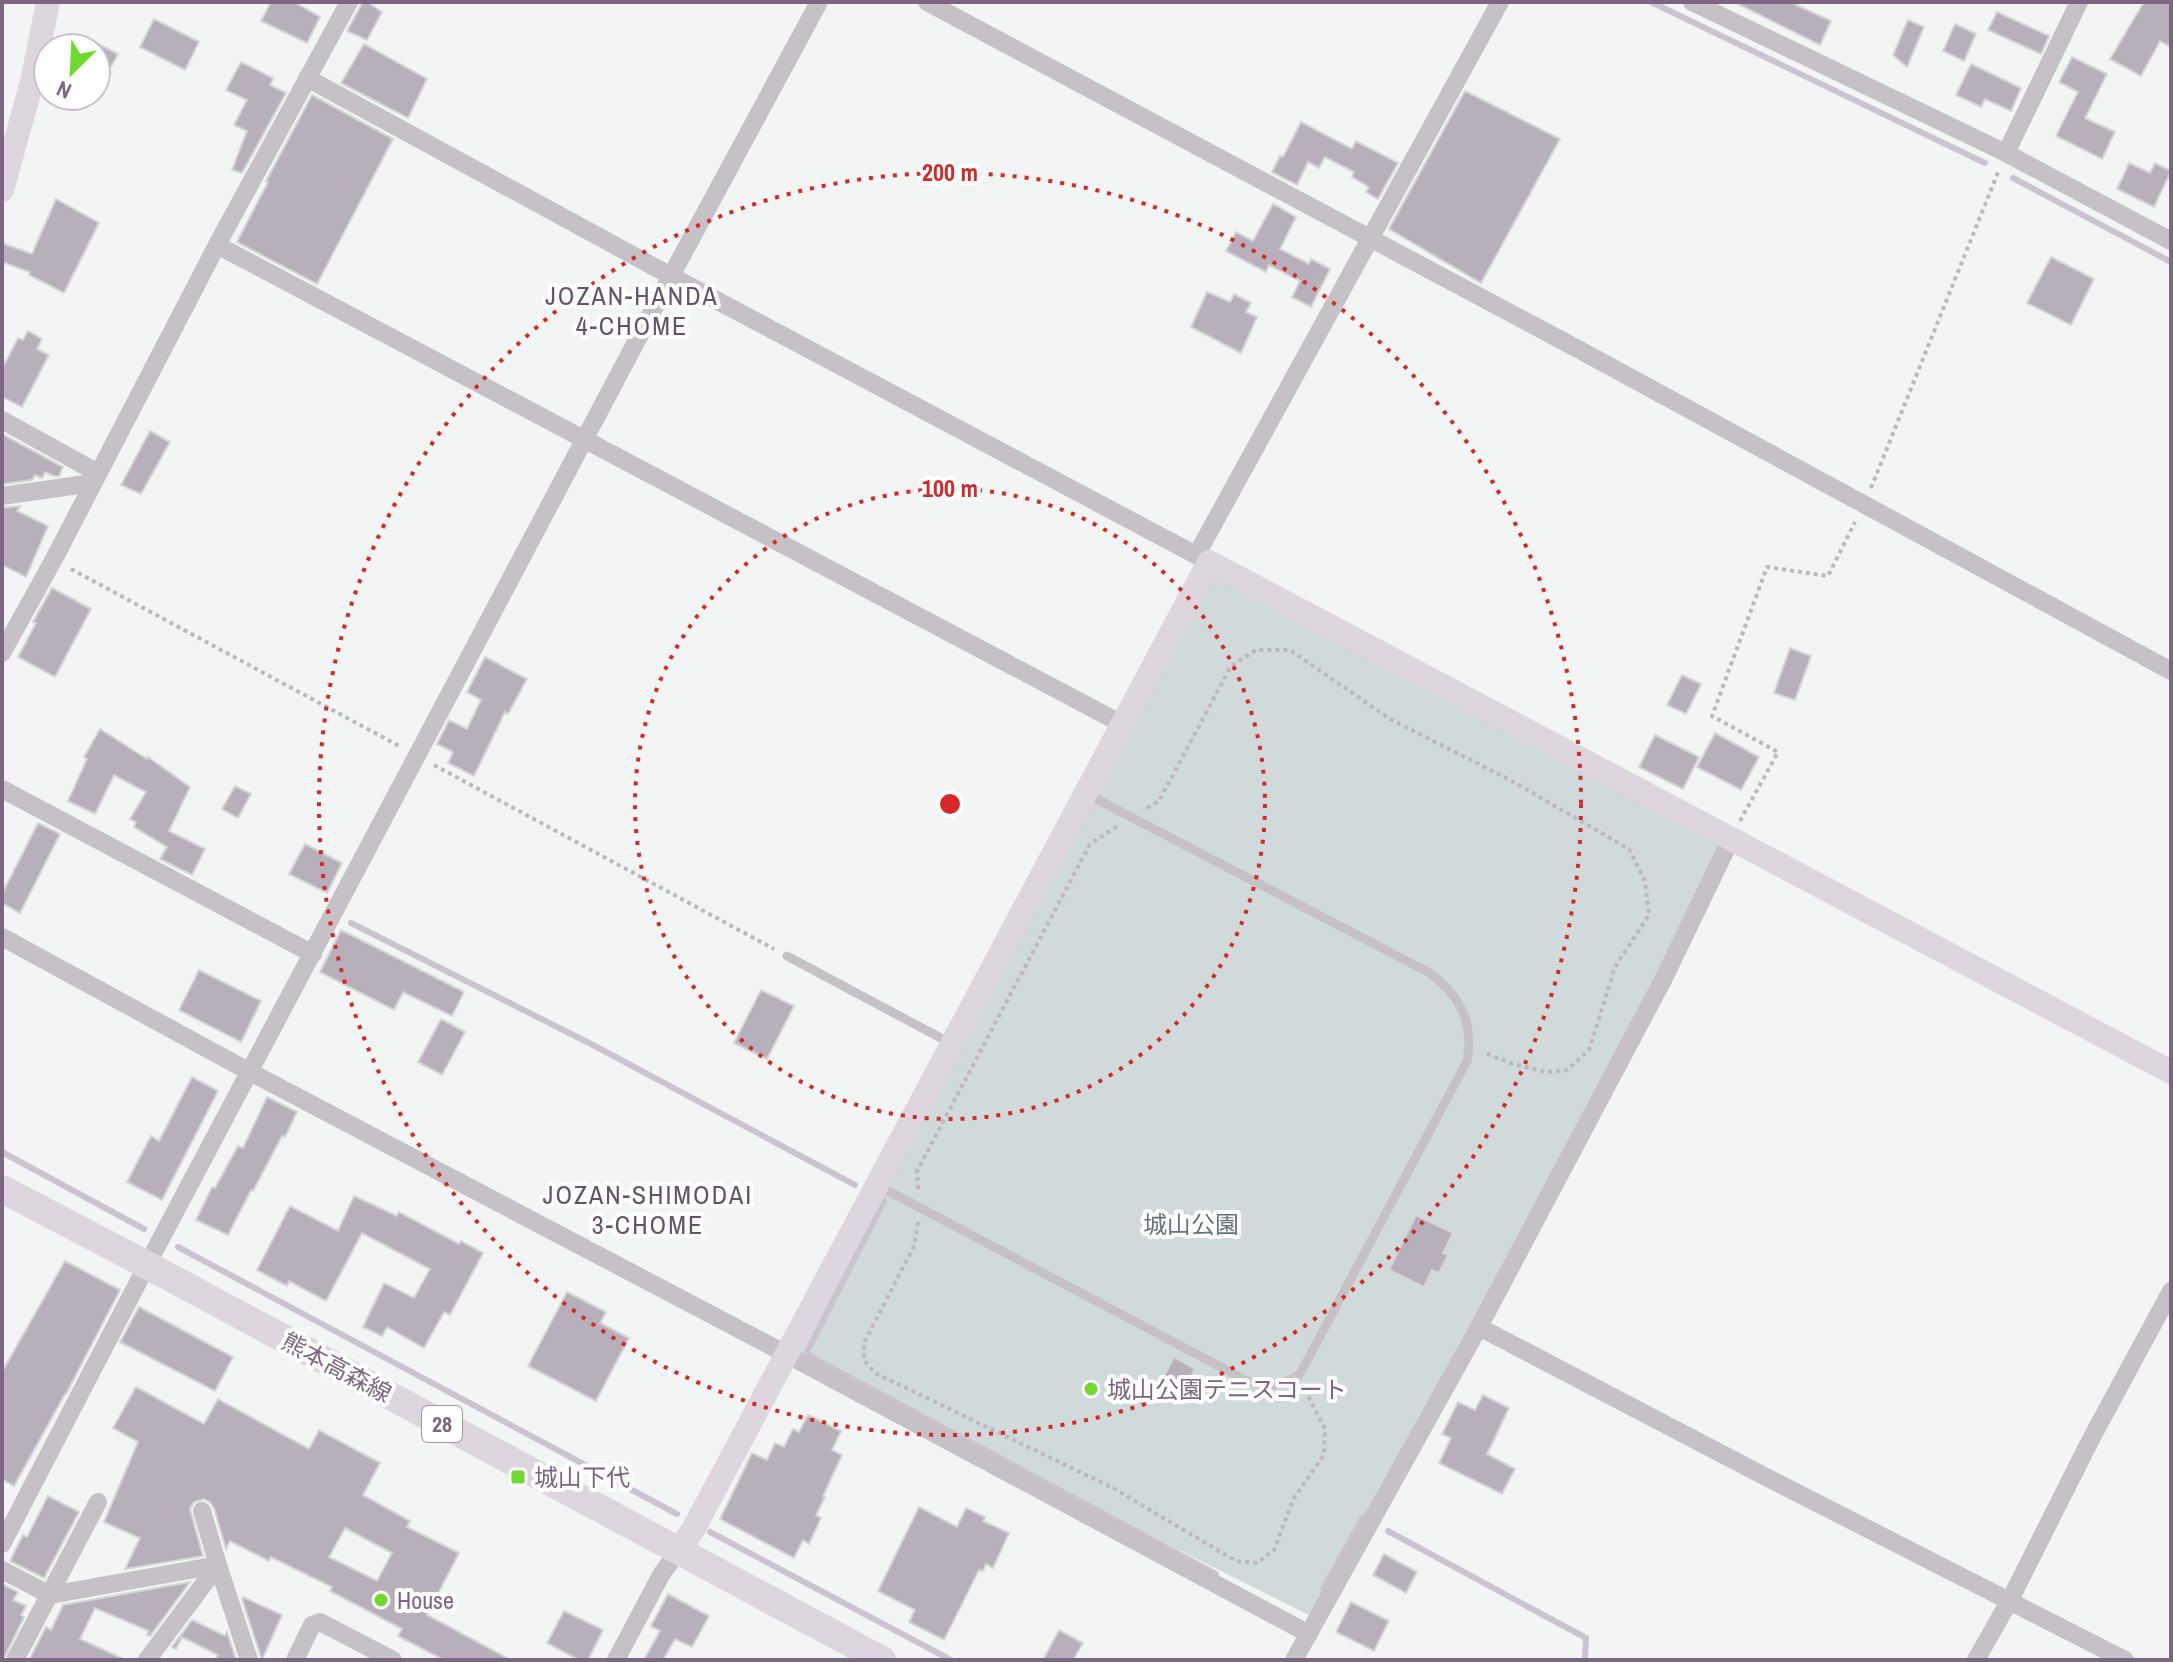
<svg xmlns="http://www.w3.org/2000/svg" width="2173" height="1662" viewBox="0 0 2173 1662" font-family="'Archivo Narrow','Noto Sans JP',sans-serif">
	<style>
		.green { fill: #d1dada }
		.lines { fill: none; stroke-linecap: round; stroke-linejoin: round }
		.stream { stroke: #cbc3d0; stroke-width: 6 }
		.building { fill: #b7afb9; stroke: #d4d6d5; stroke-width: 2; fill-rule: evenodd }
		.path { stroke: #bcb8bd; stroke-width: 4; stroke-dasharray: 4 4; stroke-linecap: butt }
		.lane { stroke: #c6c0c7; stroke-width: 9 }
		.street { stroke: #c6c0c7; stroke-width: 18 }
		.secondary { stroke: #ddd6de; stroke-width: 24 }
		.primary { stroke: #ddd6de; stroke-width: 28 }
		.ring { fill: none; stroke: #d62828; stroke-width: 4; stroke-dasharray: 4 8 }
		.poi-dot { fill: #6eda2d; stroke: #fff; stroke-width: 3 }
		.labels { text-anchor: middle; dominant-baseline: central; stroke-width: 8; stroke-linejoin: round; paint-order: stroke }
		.shield { fill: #fff; stroke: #a494a7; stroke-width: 2 }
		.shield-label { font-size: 22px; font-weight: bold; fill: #7d6681 }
		.park-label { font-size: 24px; fill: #647579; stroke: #fff }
		.street-label { font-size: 24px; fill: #7d6681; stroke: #fff }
		.poi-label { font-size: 24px; fill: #7d6681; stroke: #fff; text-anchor: start }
		.neighbourhood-label { font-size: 26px; letter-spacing: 2px; fill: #635367; stroke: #fff }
		.centre { fill: #d62828; stroke: #fff; stroke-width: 4 }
		.ring-label { font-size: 24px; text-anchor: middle; font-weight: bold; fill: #d62828; stroke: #fff; stroke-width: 8; stroke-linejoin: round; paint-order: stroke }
	</style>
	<rect width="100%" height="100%" fill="#f2f5f3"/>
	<path class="green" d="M1209 562 1731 839 1317 1619 786 1354Z"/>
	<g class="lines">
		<g class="stream">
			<path d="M1651 2 1985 163"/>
			<path d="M2013 178 2171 262"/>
			<path d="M351 923 593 1045 855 1185"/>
			<path d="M2 1152 144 1229"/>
			<path d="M884 1201 806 1354 1216 1574"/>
			<path d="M178 1247 677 1514"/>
			<path d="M1388 1531 1586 1638 1585 1660"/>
			<path d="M710 1532 951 1660"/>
			<path d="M1323 1589 1363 1517"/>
		</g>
	</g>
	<g class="building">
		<path d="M271 2H294L320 17 307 43 261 21Z"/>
		<path d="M363 2H367L382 12 367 40 347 31Z"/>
		<path d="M1734 2H1790L1831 21 1820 45Z"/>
		<path d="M2144 2H2171V47L2160 41 2141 76 2110 59Z"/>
		<path d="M1997 12 2049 36 2041 54 1988 30Z"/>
		<path d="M154 19 199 42 185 70 140 47Z"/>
		<path d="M1908 20 1924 27 1907 67 1893 55Z"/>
		<path d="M1955 24 1976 34 1964 61 1943 51Z"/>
		<path d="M96 43 118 54 96 93Z"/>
		<path d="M364 44 427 79 408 118 341 83Z"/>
		<path d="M2072 57 2107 74 2085 118 2115 132 2102 159 2056 136 2078 92 2059 82Z"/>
		<path d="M241 62 273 78 270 85 286 93 242 173 232 170 247 131 234 125 247 100 226 90Z"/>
		<path d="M1971 64 2021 88 2011 111 1985 99 1981 107 1956 95Z"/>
		<path d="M1465 91 1560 139 1481 283 1389 229Z"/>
		<path d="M312 95 393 139 317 284 237 242 268 182 266 181Z"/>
		<path d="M1301 122 1352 149 1356 141 1398 163 1378 199 1366 192 1369 187 1352 177 1354 172 1325 157 1319 168 1308 162 1297 185 1272 172 1280 156 1283 157Z"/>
		<path d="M2129 163 2150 173 2155 163 2171 171 2154 207 2117 189Z"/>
		<path d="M56 199 99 223 64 293 29 275 30 272 2 262V243L32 254Z"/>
		<path d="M1273 204 1296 217 1280 249 1309 264 1311 259 1330 269 1311 307 1292 297 1300 281 1269 265 1266 272 1226 251 1236 232 1253 241Z"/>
		<path d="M2051 257 2094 279 2071 325 2027 303Z"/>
		<path d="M1207 292 1230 302 1234 294 1251 303 1246 312 1257 317 1241 353 1191 327Z"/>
		<path d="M28 331 42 339 37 349 49 355 22 407 2 397V369L18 338 23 340Z"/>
		<path d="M150 431 170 442 141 494 121 485Z"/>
		<path d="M2 434 63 467 59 476H54L45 472 42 478 35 475 32 480 2 484Z"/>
		<path d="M20 506 17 511 48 526 26 577 2 565V508Z"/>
		<path d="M52 588 91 609 55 677 18 657 36 623 33 622Z"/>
		<path d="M1790 648 1811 656 1795 700 1774 693Z"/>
		<path d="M485 657 527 679 508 714 505 712 474 776 448 763 453 752 437 744 449 720 467 729 481 700 467 692Z"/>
		<path d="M1682 675 1701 684 1686 714 1667 705Z"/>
		<path d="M100 729 147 759 148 757 190 787 169 831 205 849 192 875 160 859 167 847 134 827 136 822 130 819 146 792 114 775 95 814 68 801 87 759 84 757Z"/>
		<path d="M1715 733 1759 757 1741 790 1697 767Z"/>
		<path d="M1655 735 1699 757 1683 789 1639 767Z"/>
		<path d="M235 786 251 794 238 818 222 809Z"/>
		<path d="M38 823 60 834 20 913 2 903V894Z"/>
		<path d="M305 844 342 863 327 893 289 874Z"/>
		<path d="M341 930 464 992 452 1016 403 992 394 1010 320 972Z"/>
		<path d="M199 970 261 1001 241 1042 179 1010Z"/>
		<path d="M761 990 794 1006 767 1059 734 1043Z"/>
		<path d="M441 1019 465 1032 442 1075 418 1062Z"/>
		<path d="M192 1077 218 1091 162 1200 127 1182 151 1136 159 1141Z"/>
		<path d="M267 1097 297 1112 285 1137 282 1136 253 1191 251 1190 228 1235 196 1220 212 1187 215 1188 238 1146 243 1148Z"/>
		<path d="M354 1196 397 1216 399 1212 459 1244 461 1241 483 1253 450 1315 444 1312 424 1348 387 1327 382 1336 363 1327 384 1283 414 1298 430 1269 362 1233 326 1301 289 1281 287 1286 257 1270 290 1206 338 1231Z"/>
		<path d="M1416 1215 1453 1233 1443 1253 1448 1255 1439 1273 1432 1270 1424 1287 1389 1270Z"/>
		<path d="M65 1261 120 1290 66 1394H65L14 1486 2 1479V1372Z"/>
		<path d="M567 1292 606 1312 600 1323 629 1338 596 1401 528 1366Z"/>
		<path d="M139 1307 233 1357 215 1391 120 1342Z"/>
		<path d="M1174 1357 1195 1369 1177 1403 1156 1392Z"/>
		<path d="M136 1387 204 1424 218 1399 309 1449 319 1430 380 1463 363 1495 410 1521 407 1527 459 1553 427 1615 511 1660H444L398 1636 402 1629 330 1591 332 1587 271 1557 269 1561 230 1541 226 1549 214 1508 210 1502 204 1499 194 1502 190 1509 203 1556 125 1569 140 1538 104 1522 138 1442 113 1428ZM345 1528 392 1553 377 1581 329 1557Z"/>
		<path d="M1483 1395 1509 1408 1487 1454 1515 1469 1502 1494 1439 1463 1451 1438 1442 1434 1458 1402 1475 1410Z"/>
		<path d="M808 1415 841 1431 832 1450 842 1455 823 1496 825 1497 816 1515 821 1518 809 1544 803 1540 794 1558 720 1519 752 1453 767 1460 775 1443 784 1447 793 1429 799 1432Z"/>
		<path d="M48 1496 79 1512 44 1578 10 1561 23 1535 27 1537Z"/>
		<path d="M919 1507 957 1527 966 1508 985 1517 983 1521 1009 1533 993 1568 986 1564 983 1571 979 1570 944 1640 909 1622 915 1610 878 1591Z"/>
		<path d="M1384 1554 1417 1572 1406 1593 1373 1575Z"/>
		<path d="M190 1582 150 1636 147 1635 149 1631 95 1608 80 1639 126 1660H29L46 1627 51 1630 63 1605Z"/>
		<path d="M2 1584 18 1592 13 1600 26 1606 21 1615 24 1617 3 1660Z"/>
		<path d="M668 1594 709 1616 692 1647 675 1639 663 1660H644L660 1631 651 1626Z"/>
		<path d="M243 1597 282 1615 262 1660 242 1599Z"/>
		<path d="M1351 1602 1389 1621 1374 1651 1336 1632Z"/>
		<path d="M564 1611 603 1630 588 1660H579L547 1643Z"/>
		<path d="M192 1620 225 1636 227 1632 236 1660H215L218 1655 182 1637 176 1649 172 1647Z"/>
		<path d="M1059 1630 1083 1643 1073 1660H1043Z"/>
	</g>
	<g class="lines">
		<g class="path">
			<path d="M1871 488 1999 170"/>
			<path d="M71 569 401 747"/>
			<path d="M434 765 774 949"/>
			<path d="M1147 808 1159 801 1231 666 1256 650H1290L1390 719 1512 781 1629 849 1645 881 1649 915 1615 967 1589 1050 1567 1070 1547 1072 1513 1064 1483 1052"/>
			<path d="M1740 821 1778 752 1712 716 1767 567 1828 576 1855 522"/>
			<path d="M918 1189 917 1171 1090 844 1119 825"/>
			<path d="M918 1222 914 1246 864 1343V1360L875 1373 1113 1488 1236 1561 1257 1563 1274 1550 1294 1498 1324 1455 1325 1429 1303 1386"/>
		</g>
		<g class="lane">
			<path d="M787 956 952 1044"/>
			<path d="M879 1186 1249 1382C1268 1388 1283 1386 1300 1374L1467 1061C1474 1022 1460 995 1428 972L1087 794"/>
		</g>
		<g class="street">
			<path d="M927 2 1576 348 2171 671"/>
			<path d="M1692 2 2006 153 2171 241"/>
			<path d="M307 78 671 276 1209 562"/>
			<path d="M2006 153 2079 2"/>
			<path d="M217 245 1122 724"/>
			<path d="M2 420 98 473"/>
			<path d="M2 496 93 483"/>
			<path d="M1197 554 1500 2"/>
			<path d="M2 653 54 559 217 245 349 2"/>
			<path d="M2 789 313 954"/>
			<path d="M2 937 250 1072 786 1354 1309 1634"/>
			<path d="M1479 1327 1764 1476 2125 1660"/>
			<path d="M2 1544 147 1265 671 276 819 2"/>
			<path d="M2 1570 50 1595 218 1565 249 1660"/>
			<path d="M15 1660 98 1502"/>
			<path d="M147 1660 218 1565 202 1511"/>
			<path d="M295 1660 312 1625 320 1622 393 1660"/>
			<path d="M616 1660 661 1575 678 1551"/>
			<path d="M1294 1660 1479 1327 1663 980 1731 839"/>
			<path d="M1976 1660 2010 1600 2091 1439 2171 1291"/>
		</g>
		<g class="secondary">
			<path d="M2 190 32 82 48 2"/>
			<path d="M678 1551 693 1530 1209 562 2171 1072"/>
		</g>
		<path class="primary" d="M2 1189 147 1265 882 1660"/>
	</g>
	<g class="ring">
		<circle cx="950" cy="804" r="315"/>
		<circle cx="950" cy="804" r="631"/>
	</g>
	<g class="poi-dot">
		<circle cx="1091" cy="1389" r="8"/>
		<rect x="510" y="1469" width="16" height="16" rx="4"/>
		<circle cx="381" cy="1600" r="8"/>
	</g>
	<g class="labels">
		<rect class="shield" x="422" y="1406" width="40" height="36" rx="6"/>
		<g class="shield-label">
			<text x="442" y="1424">28</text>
		</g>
		<g class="park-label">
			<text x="1191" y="1224">城山公園</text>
		</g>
		<g class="street-label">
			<text transform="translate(337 1367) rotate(28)">熊本高森線</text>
		</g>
		<g class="poi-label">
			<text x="1107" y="1389">城山公園テニスコート</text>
			<text x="534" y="1477">城山下代</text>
			<text x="397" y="1600">House</text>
		</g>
		<g class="neighbourhood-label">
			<text x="632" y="295">JOZAN-HANDA<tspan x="632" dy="30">4-CHOME</tspan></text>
			<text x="648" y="1194">JOZAN-SHIMODAI<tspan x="648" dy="30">3-CHOME</tspan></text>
		</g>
	</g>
	<circle cx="950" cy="804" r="12" class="centre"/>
	<g class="ring-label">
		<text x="950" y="181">200 m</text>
		<text x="950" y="497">100 m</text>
	</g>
	<rect width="2173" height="1662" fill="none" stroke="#7d6681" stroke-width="8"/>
	<g transform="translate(72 72) rotate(204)"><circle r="38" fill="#ffffff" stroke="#cbc2cd" stroke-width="2"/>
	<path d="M0-6L14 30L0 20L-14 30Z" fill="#6eda2d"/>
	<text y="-12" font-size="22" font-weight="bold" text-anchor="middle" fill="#7d6681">N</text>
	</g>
</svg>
